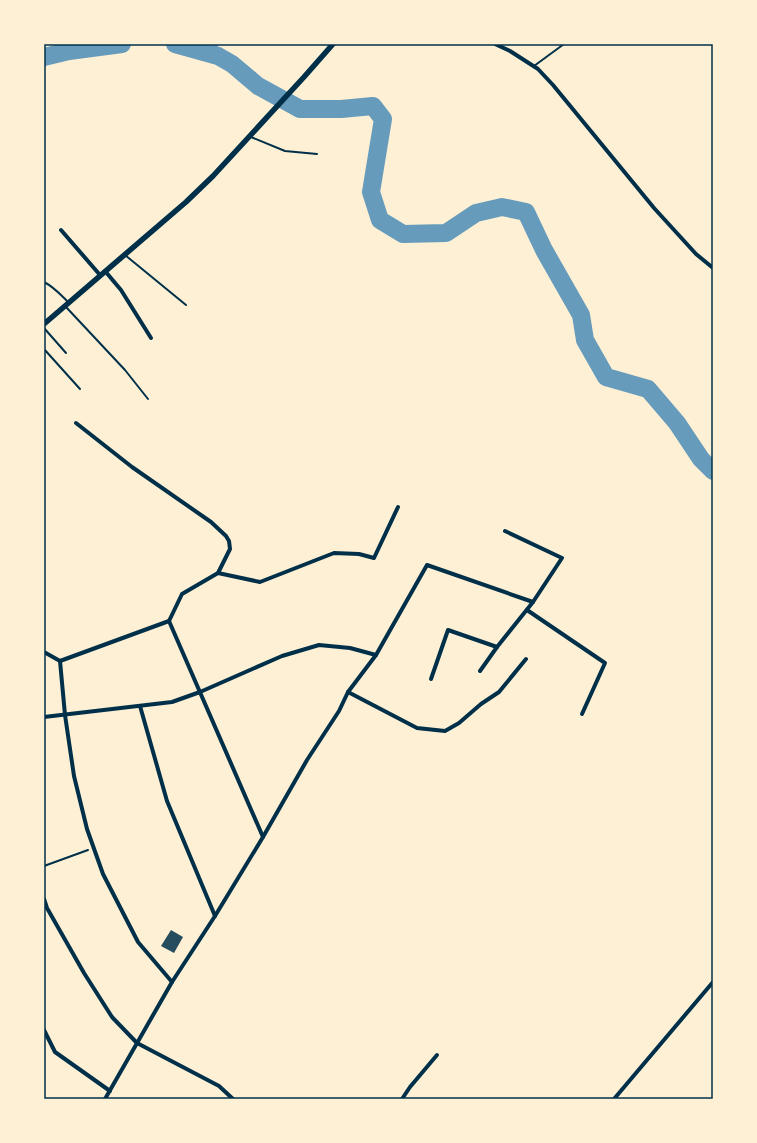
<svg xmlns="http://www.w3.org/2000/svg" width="757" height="1143" viewBox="0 0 757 1143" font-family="Lato,sans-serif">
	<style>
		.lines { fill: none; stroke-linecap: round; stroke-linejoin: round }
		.stream { stroke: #669bbc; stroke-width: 3 }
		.river { stroke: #669bbc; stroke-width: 18 }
		.building { fill: #264d5e }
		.path { stroke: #003049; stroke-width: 2 }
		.service { stroke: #003049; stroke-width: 2 }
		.minor { stroke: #003049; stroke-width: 4 }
		.secondary { stroke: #003049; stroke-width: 5.5 }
		.neatline { fill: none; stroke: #003049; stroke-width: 1.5 }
	</style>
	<rect width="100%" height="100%" fill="#fdf0d5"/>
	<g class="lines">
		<path class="stream" d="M216 44 218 56"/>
		<g class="river">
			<path d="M175 44 218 56 232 64 258 86 300 109H341L373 106 383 119 371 192 380 220 403 234 446 233 476 213 502 207 526 212 544 250 581 315 585 340 606 377 648 389 677 423 701 459 713 471"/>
			<path d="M44 57 69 51 122 44"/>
		</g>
	</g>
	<path class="building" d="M171 930 183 937 174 953 161 946Z"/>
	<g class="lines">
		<path class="path" d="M44 866 88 850"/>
		<g class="service">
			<path d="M534 66 564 44"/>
			<path d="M251 137 285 151 317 154"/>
			<path d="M125 255 186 305"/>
			<path d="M44 282C54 287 60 294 68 302"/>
			<path d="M66 307 125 370 148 399"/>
			<path d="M44 328 66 353"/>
			<path d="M44 349 80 389"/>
		</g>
		<g class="minor">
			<path d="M495 44 510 51 538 69 553 85 654 208 696 254 713 268"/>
			<path d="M61 230 100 275"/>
			<path d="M105 271 121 290 151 338"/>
			<path d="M76 423 132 467 211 522 226 536 229 541 230 549 218 573 182 594 169 621"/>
			<path d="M218 573 260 582 334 553 359 554 374 558 398 507"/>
			<path d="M527 610 605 663 582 714"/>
			<path d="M44 652 60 661 65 715 74 776 87 829 103 874 138 942 172 982"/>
			<path d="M376 655 427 565 533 602 562 558 505 531"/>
			<path d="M60 661 169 621 263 837"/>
			<path d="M480 671 497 647 533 602"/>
			<path d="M431 679 448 630 497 647"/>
			<path d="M348 692 417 728 445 731 459 723 481 704 499 692 526 659"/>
			<path d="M140 706 167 801 215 916"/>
			<path d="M44 717 172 702 200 692 282 656 319 645 350 648 376 655 348 692 339 711 307 760 263 837 215 916 172 982 105 1099"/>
			<path d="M44 899 47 908 84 973 112 1017 137 1043 219 1086 233 1099"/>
			<path d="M44 1030 55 1052 110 1091"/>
			<path d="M402 1099 410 1087 437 1055"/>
			<path d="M614 1099 713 982"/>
		</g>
		<path class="secondary" d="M44 324 186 202 213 176 304 77 333 44"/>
	</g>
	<rect width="757" height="1143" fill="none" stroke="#fdf0d5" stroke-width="90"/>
	<rect x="45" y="45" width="667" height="1053" class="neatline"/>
</svg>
